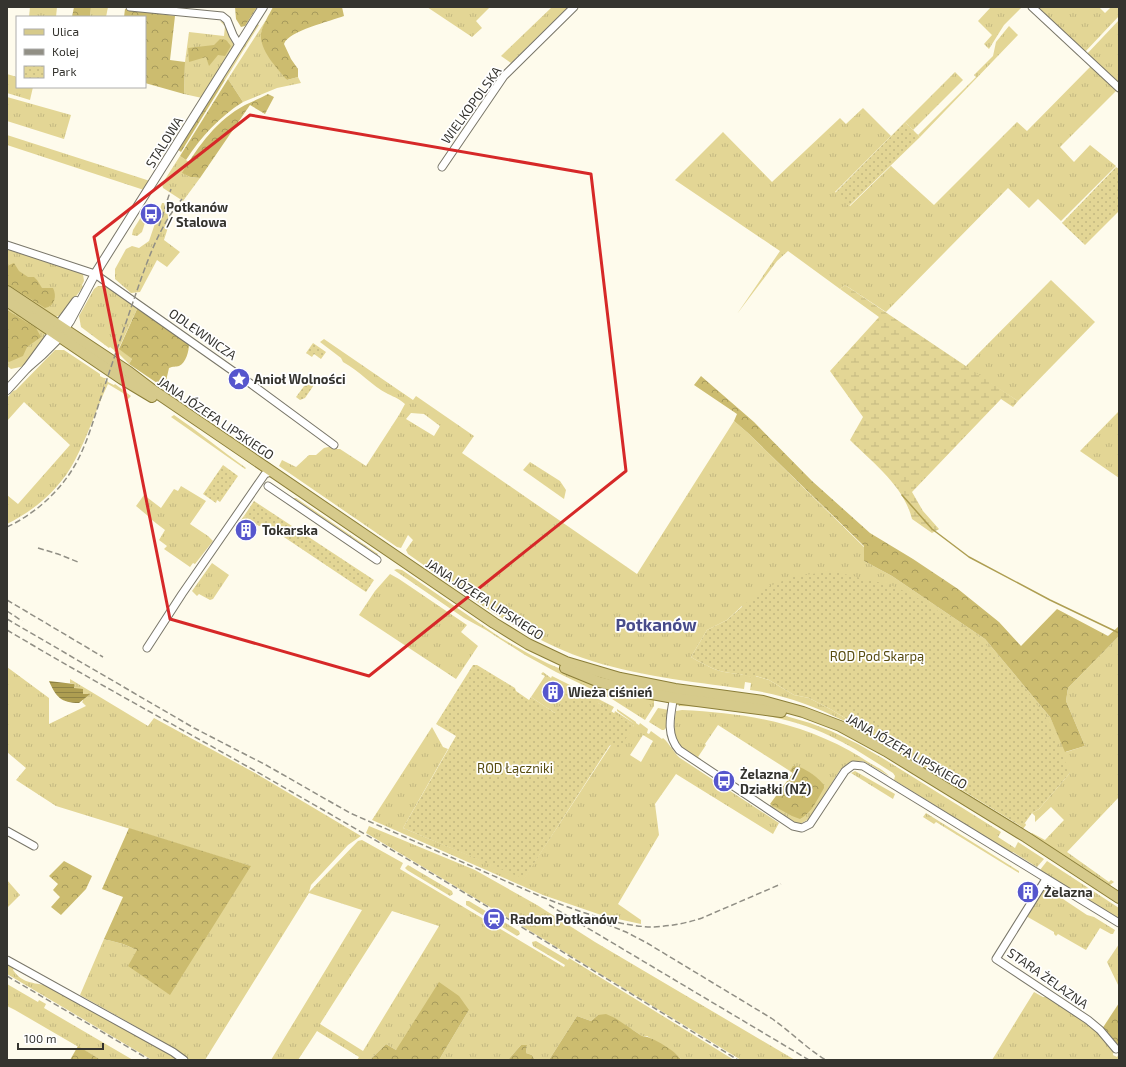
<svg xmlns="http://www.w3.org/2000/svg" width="1126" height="1067" viewBox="0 0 1126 1067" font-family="'Exo 2',sans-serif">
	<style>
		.grass { fill: url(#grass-tufts); fill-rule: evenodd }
		.forest { fill: url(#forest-crowns) }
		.wetland { fill: url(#wetland-marsh) }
		.park { fill: url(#park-dots) }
		.water { fill: url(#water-rules) }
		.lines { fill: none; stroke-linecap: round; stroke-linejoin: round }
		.stream { stroke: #ae9e51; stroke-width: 1.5 }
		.minor-casing { stroke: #797669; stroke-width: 9 }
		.tertiary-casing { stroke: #797669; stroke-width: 10 }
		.primary-casing { stroke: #8b7e38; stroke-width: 12 }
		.minor { stroke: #fff; stroke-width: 7 }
		.tertiary { stroke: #fff; stroke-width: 8 }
		.primary { stroke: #d6ca8b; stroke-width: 10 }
		.rail { stroke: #918f85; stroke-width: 1.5; stroke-dasharray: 6 3; stroke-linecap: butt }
		.marked { fill: none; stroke: #d62828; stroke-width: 3; stroke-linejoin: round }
		.labels { text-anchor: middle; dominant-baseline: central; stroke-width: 3.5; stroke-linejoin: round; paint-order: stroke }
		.street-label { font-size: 13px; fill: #35342f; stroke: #fff }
		.poi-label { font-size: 13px; font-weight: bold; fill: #35342f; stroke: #fff; text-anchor: start }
		.park-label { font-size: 13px; fill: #584c10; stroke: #fff }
		.district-label { font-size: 17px; font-weight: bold; fill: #484c8a; stroke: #fff }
	</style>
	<defs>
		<pattern id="grass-tufts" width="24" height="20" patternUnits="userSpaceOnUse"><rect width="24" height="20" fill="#e3d695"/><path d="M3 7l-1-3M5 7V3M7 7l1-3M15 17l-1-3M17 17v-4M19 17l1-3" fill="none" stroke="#c3b881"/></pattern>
		<pattern id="forest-crowns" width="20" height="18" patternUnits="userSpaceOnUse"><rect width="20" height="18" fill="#ccbc6f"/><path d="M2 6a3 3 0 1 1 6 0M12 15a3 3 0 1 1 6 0" fill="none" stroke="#a69a5c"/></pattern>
		<pattern id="wetland-marsh" width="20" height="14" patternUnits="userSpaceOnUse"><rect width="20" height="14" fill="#e3d695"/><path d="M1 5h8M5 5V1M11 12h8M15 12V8" fill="none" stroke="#c3b881"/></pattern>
		<pattern id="park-dots" width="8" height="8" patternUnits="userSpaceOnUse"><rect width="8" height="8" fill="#e3d695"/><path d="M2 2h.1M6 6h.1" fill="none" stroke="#c3b881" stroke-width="1.8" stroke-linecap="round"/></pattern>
		<pattern id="water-rules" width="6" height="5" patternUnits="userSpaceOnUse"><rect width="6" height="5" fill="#ae9e51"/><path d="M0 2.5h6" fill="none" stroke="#8e8244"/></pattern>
	</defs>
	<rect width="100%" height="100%" fill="#fefbec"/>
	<g class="grass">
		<path d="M30 7H57L56 17H29Z"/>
		<path d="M91 7H108L106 17H90Z"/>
		<path d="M427 7H490L476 21 482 28 472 37Z"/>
		<path d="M552 7H568L511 63 501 56Z"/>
		<path d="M991 7H1022L1004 25 989 49 984 44 992 35 978 21Z"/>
		<path d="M1035 7H1099L1105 13 1111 7H1119V16L1084 53Z"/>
		<path d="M266 20 261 33 287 80 298 77 301 83 277 88 243 102 228 79Z"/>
		<path d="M1119 20V87L1085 56Z"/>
		<path d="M220 21 224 22 236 44 202 98 184 94 185 62 189 32 224 36 225 26Z"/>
		<path d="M256 23 259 25 225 80 222 78Z"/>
		<path d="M1009 26 1018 35 920 137 918 135 976 77 974 75 993 56 996 42Z"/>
		<path d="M1091 66 1118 89 1060 147 1074 162 1090 145 1116 166 1061 221 1038 199 1029 208 1008 188 886 312 845 285 840 289 788 251 777 261 737 314 780 251 675 180 723 132 772 182 840 118 846 124 863 108 891 136 835 192 850 206 891 166 934 205 1017 122 1027 131Z"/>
		<path d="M955 72 963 80 913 130 905 122Z"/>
		<path d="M7 74 17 77V87H33L30 100 7 93Z"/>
		<path d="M7 97 71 115 64 139 7 121Z"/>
		<path d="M7 135 150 181 144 190 7 145Z"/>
		<path d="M180 156 189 162 183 173 190 177 200 178 183 201 163 188 162 184Z"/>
		<path d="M162 203H164C170 221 170 222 164 240L180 252 167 267 157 260 140 292 131 293 115 279V269L126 249 132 246 139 248 149 241Z"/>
		<path d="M149 204H151L142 232 137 236 132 235 133 230Z"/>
		<path d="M7 249 83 274 84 281 82 285 83 287 62 315 55 317 7 288Z"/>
		<path d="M1051 280 1095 322 1018 401 965 367Z"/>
		<path d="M105 285 138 307 119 348 132 359 129 364 119 354 118 355 114 351V350L110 347 109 348 81 327 79 316 94 289 98 286H104Z"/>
		<path d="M7 303 45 332 44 340 25 366 11 369 7 366Z"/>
		<path d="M324 339 413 400 416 396 474 436 462 453 637 574 734 421 748 433 864 547V561L892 576 985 639 1050 717 1066 752 1085 746 1066 701 1068 688 1119 636V797L1067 852 1109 882 1111 880 1114 882 1110 885 1031 834 1032 833 1045 840 1064 820 1051 807 1035 822V816L1032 813 1039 809 1070 773 742 606 727 620 707 630 691 657C700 662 710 668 720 671 731 674 744 673 754 678L755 676 769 680 794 695 809 698 832 710 1021 827 1025 823 1026 825 1023 829C988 808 954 786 919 765 865 731 814 699 750 690L751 683 745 682 744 689C689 681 635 676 583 658 518 635 463 592 408 554L406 550 413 540 408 535 401 548 397 547 279 466 282 460 296 467 309 455H316L324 448 333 446 337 449H340L366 466 399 415 405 404C398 398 396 398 388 394 372 386 360 371 343 362L341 358 320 342ZM411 413 424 414 440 426 434 436 406 419Z"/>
		<path d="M55 350H64L100 374V376L104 378H106L105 381 107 382 108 379V382L114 385 115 384 131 396 128 399 126 397 123 393 108 384C96 409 88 436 75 460 61 488 35 510 7 524V495L18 504 70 445 24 402 7 421V398L13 391 16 390Z"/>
		<path d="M1119 411V478L1080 451Z"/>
		<path d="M174 415C199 432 222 451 246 468L245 469C220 452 196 434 171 417Z"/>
		<path d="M530 462 560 481 566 490 564 499 523 470Z"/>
		<path d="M181 486 206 501 190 524 208 536 213 541 195 564 193 563 190 567 164 549 167 546 159 540 165 530 148 517V516L136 506 144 495 161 508 174 489 178 491Z"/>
		<path d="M294 498H296L378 554 376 557 293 499Z"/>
		<path d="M244 516 257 525 250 537 248 535 251 531 243 526 241 529 236 526Z"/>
		<path d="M212 563 229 575 213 599 210 600 199 594 197 596 192 591Z"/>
		<path d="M397 569 402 570 501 638 531 655 549 664 621 694 654 700V706L645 720 612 699 556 672 525 655 486 630 464 618 394 570Z"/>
		<path d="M390 574 399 579 467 625 461 632 478 646 456 679 359 615 375 591Z"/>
		<path d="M7 667 49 698V724L86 706 82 702 83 701 82 694 74 688V684L70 683V679L148 726 154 718 255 773 361 836 348 845 311 885 309 892 358 841 362 840 403 863 400 869 564 967 565 965 533 946 532 942 536 941 568 960 569 958 734 1060H682L676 1054 647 1036H642L633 1030 598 1015 591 1021 577 1016 549 1060H535L532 1055 526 1053 527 1045H521L508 1060H439L469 1010 396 1050 386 1044 370 1060H357L359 1057 317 1031 298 1060H271L362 910 309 893 205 1060H189L185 1056 158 1039 80 995 104 939 123 944 137 950 250 866 56 806 16 780 26 768 7 752ZM392 911 439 926 363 1051 320 1024Z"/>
		<path d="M543 672 551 678 552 676 574 687 573 690 576 691 577 688 614 707 611 712 600 704 593 702 555 713 531 697 545 676 541 674Z"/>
		<path d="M681 703 779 714 810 723 831 731 858 744 884 759 1001 832 998 837 1015 848 1018 842 1044 859 1037 867 1013 852 1012 853 894 780 895 776 893 773C872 760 852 746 830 736 788 715 725 707 678 706Z"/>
		<path d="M658 708 669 710 667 727 664 730H662L649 722Z"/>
		<path d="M617 709 636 722V723L639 725 640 723 648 729 647 733 649 734 651 731 662 739 663 738C670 744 673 752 680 758L779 823 773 834 676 774 655 804 659 835 618 904 641 920V924L604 916 543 895 372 820 432 727 443 747 448 749 403 828 524 878 611 745 634 726 614 714 615 711 635 724 617 711ZM643 735 653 741 641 762 630 755Z"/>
		<path d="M682 710C747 713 805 723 862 758 870 764 883 769 889 776L863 761H853L850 762 840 770 809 819 800 824 796 823 769 807 793 773 718 725 705 744 706 745 698 757 701 759 700 761C676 745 671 740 676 711Z"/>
		<path d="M855 771 895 794 893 799 851 773Z"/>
		<path d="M926 813 1019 871V873L936 822 934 824 923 817Z"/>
		<path d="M369 826 475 870 537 905 595 942 795 1060H741L535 934 366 833Z"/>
		<path d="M1047 861 1119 908V919L1040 870Z"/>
		<path d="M408 865 452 891 453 894 450 896 407 870 405 868Z"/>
		<path d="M7 880 20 895 7 908Z"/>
		<path d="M1045 887 1087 915 1094 917 1115 930 1113 934H1111L1100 928 1086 950 1058 934 1056 936 1054 934V932L1026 916Z"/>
		<path d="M466 901H469L519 931 520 934 517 936 466 905Z"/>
		<path d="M1119 944V987L1107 962Z"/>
		<path d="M7 964 14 968 13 970C23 985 36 982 51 987L181 1060H152L7 974Z"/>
		<path d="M7 984 38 1002 39 1000 46 1004 44 1008 133 1060H101L15 1010 7 1006Z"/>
		<path d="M1034 992 1043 997H1048L1087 1022 1114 1049 1113 1055 1117 1057 1119 1054V1060H992Z"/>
	</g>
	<g class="forest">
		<path d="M74 7H91L90 17H72Z"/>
		<path d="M235 7H257L245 26 241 27 236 19Z"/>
		<path d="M273 7H342L344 16C331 21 288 31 284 44L291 59 298 69V77L287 80C277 68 259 50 261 33 263 24 269 15 273 7Z"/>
		<path d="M125 9 175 16 170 60 185 62 184 94 145 83V17H124Z"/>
		<path d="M220 39 226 40 231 46 225 56 218 55 209 66 206 57 189 62 188 48 214 45Z"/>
		<path d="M222 78 225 80 181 152 177 149Z"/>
		<path d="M228 79 243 102C219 117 201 137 186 160L180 156Z"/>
		<path d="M268 94 274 97 265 114 250 105 200 178 190 177 182 173C199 145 217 120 245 105 253 101 261 98 268 94Z"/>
		<path d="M14 263 19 271 28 277H34L37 280 42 288H53C57 296 55 306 45 308L7 284V266Z"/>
		<path d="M138 307 189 344C189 351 186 363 179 366 176 367 173 366 169 368L166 381 162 385H160L129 364 132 359 119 349Z"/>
		<path d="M7 310 36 328 41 337 27 347 23 356 9 362 7 361Z"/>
		<path d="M701 376 754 422 812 481 870 533 913 559 958 589 999 622 1021 646 1057 609 1108 636 1119 626V636L1068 688 1066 701 1085 746 1065 752 1050 717 985 639 892 576 864 561V546L748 433 734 421 737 414 694 385Z"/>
		<path d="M793 766C803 766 818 777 824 785V788C818 798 812 813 800 819L792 816 770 804 793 773 790 771Z"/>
		<path d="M129 828 251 866 170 995 128 966 137 950 123 944 104 939 123 897 102 889Z"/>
		<path d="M64 861 92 876 86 889 61 915 51 907 60 897 53 890 58 884 49 876Z"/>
		<path d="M439 982 459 996 469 1010 439 1060H370L386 1044 396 1050Z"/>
		<path d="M1119 1003V1048L1102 1029Z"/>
		<path d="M606 1014 615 1018 642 1036C650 1036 668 1047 675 1053 678 1055 679 1058 682 1060H549L577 1016 591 1021 598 1015Z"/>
		<path d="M521 1045H527L526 1053 532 1055 535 1060H508Z"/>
		<path d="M78 1046 101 1060H70Z"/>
	</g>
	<path class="wetland" d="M845 285 1018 401 1013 407 1001 399 912 492 923 511 939 529 932 533 912 519C904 486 873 463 850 440L863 417 830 371 879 317 840 289Z"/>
	<g class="park">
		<path d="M905 122 920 137 849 206 835 193Z"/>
		<path d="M1116 167 1119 169V211L1085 245 1062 223Z"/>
		<path d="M313 343 326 352 321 359 314 354 312 357 306 353Z"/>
		<path d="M310 378 316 382 305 398 300 400 296 397Z"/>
		<path d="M223 465 238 476 220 502 217 500 216 503 203 494Z"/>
		<path d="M254 501 374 580 366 592 266 525 259 526 244 516Z"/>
		<path d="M832 571 890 585 911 594 978 636 1026 689 1046 718 1070 773 1039 809 1032 813 1022 827 832 710 809 698 794 695 769 680 756 676 754 679C744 673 731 674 720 671 710 668 700 662 691 657L707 630 727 620 761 590 792 577Z"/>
		<path d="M473 665H477L515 688 516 691 529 700 531 697 555 713 570 690 600 704 634 726 619 749 610 745 524 879 403 828 456 736 436 724Z"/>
	</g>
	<path class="water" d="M49 681 74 684V688L83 689V694H90L79 703C61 703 56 697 49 681Z"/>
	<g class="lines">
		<path class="stream" d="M902 495 932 529 969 557 1050 600 1119 633"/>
		<g class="minor-casing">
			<g id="minor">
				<path d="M130 7 222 16 227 20 233 35 239 45"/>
				<path d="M1032 7 1119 88"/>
				<path d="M442 167 504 76 574 7"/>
				<path d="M7 245 95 274 247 381 334 445"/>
				<path d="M268 486 377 560"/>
				<path d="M147 648 182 594 265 474 271 472"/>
				<path d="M674 695C671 714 665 734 679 750L793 826 802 828 810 824 845 771 853 765 863 766 1119 923"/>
				<path d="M7 831 34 846"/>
				<path d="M1046 879 996 959 1088 1020 1100 1030 1116 1049"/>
				<path d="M7 960 173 1052 184 1060"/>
			</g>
		</g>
		<g class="tertiary-casing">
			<g id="tertiary">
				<path d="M27 368 42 355 57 340 70 321 95 274 263 7"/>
				<path d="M7 390 27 368 76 301"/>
			</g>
		</g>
		<g class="primary-casing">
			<g id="primary">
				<path d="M7 291 129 372 154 391 494 623 528 644 566 662 620 678 675 689 763 701 803 712 840 726 886 751 1026 837 1119 898"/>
				<path d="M7 301 122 379 152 397"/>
				<path d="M565 668 599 682 635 691 674 698 781 712"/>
			</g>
		</g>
		<use href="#minor" class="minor"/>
		<use href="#tertiary" class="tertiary"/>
		<use href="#primary" class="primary"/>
		<g class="rail">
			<path d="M159 226 171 189"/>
			<path d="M7 527C33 515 57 494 72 470 85 450 93 422 100 400 111 367 122 334 133 302 146 265 157 229 182 199"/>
			<path d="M38 548 58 554 78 562"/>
			<path d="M7 600 103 657"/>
			<path d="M7 611 22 621"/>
			<path d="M7 619 194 728 266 765 350 813 542 897C575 910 619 927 654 927 671 926 687 923 702 918L781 884"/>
			<path d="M7 630C101 686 197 737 292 792 442 878 591 968 738 1060"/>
			<path d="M549 905 809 1060"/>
			<path d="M606 924 626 932 647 943 771 1018C790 1031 806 1048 826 1060"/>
			<path d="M7 976 150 1060"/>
		</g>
	</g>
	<path class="marked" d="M250 115 591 174 626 471 369 676 170 619 94 237Z"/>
	<defs>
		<g id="bus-disc" transform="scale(1.15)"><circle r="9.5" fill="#5656cd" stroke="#fff"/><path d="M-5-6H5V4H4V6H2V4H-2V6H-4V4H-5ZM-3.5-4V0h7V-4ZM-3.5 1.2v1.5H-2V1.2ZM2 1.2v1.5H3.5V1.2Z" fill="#fff"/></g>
		<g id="sight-disc" transform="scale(1.15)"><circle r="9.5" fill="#5656cd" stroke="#fff"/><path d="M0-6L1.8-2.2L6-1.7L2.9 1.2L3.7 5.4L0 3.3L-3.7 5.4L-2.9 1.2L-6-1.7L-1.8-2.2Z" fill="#fff"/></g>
		<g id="building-disc" transform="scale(1.15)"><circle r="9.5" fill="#5656cd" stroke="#fff"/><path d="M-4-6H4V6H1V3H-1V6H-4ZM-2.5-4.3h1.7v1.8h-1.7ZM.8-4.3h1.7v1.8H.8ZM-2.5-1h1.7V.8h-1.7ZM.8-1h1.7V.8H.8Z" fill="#fff"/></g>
		<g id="station-disc" transform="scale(1.15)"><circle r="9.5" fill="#5656cd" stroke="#fff"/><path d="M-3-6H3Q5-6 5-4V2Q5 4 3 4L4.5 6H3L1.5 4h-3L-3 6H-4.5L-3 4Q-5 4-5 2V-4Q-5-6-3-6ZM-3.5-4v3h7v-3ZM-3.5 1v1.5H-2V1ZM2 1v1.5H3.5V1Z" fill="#fff"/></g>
	</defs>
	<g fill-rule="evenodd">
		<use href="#bus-disc" x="151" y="214"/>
		<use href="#sight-disc" x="239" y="379"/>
		<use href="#building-disc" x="246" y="530"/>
		<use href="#building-disc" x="553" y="692"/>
		<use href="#bus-disc" x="724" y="781"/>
		<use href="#building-disc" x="1028" y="892"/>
		<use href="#station-disc" x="494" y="919"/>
	</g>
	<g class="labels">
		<g class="street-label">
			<text transform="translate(471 105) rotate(-54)">WIELKOPOLSKA</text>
			<text transform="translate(164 142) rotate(-58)">STALOWA</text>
			<text transform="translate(203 334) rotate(35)">ODLEWNICZA</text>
			<text transform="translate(216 418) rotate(34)">JANA JÓZEFA LIPSKIEGO</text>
			<text transform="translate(485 599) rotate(33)">JANA JÓZEFA LIPSKIEGO</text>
			<text transform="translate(907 751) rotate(30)">JANA JÓZEFA LIPSKIEGO</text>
			<text transform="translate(1048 978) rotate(35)">STARA ŻELAZNA</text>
		</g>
		<g class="poi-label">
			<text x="166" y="207">Potkanów<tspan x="166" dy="15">/ Stalowa</tspan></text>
			<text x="254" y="379">Anioł Wolności</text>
			<text x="262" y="530">Tokarska</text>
			<text x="568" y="692">Wieża ciśnień</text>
			<text x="740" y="774">Żelazna /<tspan x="740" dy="15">Działki (NŻ)</tspan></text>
			<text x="1044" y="892">Żelazna</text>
			<text x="510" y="919">Radom Potkanów</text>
		</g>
		<g class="park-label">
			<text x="877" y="656">ROD Pod Skarpą</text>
			<text x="515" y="768">ROD Łączniki</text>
		</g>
		<g class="district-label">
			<text x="656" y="624">Potkanów</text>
		</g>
	</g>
	<rect width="1126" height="1067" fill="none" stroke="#35342f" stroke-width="16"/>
	<rect x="16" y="16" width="130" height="72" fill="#ffffff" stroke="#aeaeac"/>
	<rect x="24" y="29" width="20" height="6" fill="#d6ca8b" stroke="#aeaeac"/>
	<text x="52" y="36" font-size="12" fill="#35342f">Ulica</text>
	<rect x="24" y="49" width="20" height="6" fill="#918f85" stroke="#aeaeac"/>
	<text x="52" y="56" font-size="12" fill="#35342f">Kolej</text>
	<rect x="24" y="66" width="20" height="12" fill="url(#park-dots)" stroke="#aeaeac"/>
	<text x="52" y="76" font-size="12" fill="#35342f">Park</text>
	<path d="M18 1043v6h85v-6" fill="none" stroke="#35342f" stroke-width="2"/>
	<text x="24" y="1043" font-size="12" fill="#35342f" stroke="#ffffff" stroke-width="3" paint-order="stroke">100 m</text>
</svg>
